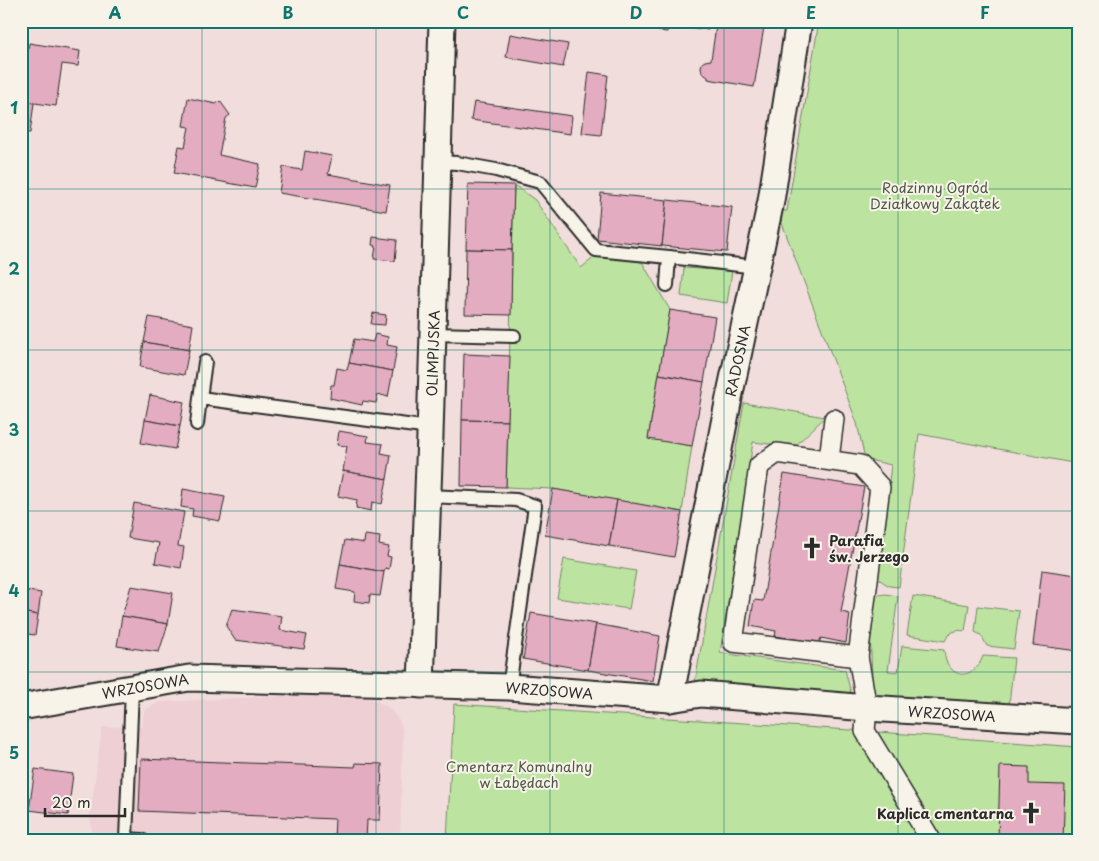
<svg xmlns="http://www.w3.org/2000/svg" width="1099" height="861" viewBox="0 0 1099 861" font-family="'Playpen Sans',sans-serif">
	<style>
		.built { fill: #edcfd4 }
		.green { fill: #bce4a0; stroke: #748866 }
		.building { fill: #e4acc0; stroke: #2b2b2b }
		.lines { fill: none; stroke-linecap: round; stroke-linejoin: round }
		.service-casing { stroke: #2b2b2b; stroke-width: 16 }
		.pedestrian-casing { stroke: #2b2b2b; stroke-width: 22 }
		.minor-casing { stroke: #2b2b2b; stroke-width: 29 }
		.service { stroke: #f7f3e8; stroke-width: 12 }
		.pedestrian { stroke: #f7f3e8; stroke-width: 19 }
		.minor { stroke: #f7f3e8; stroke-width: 25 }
		.grid { fill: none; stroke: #0f766e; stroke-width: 1; stroke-opacity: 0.55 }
		.labels { text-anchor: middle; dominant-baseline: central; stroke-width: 4; stroke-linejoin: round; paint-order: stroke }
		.park-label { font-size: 14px; fill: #4f5948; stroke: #f7f3e8 }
		.street-label { font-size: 14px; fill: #2b2b2b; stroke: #f7f3e8 }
		.poi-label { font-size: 14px; font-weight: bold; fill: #2b2b2b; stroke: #f7f3e8; text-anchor: start }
		.neatline { fill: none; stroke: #0f766e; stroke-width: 2 }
		.grid-label { font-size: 16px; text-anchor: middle; font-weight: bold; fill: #0f766e }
	</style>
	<rect width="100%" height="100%" fill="#f1dedc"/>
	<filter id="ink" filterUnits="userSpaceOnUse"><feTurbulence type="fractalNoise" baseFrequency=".02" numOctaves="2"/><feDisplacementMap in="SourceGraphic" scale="10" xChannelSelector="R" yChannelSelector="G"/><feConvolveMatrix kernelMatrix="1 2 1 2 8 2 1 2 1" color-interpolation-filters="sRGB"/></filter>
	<g filter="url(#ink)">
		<path class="built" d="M295 695 360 697 374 700 388 707 399 720 402 728 403 737 400 840H91L92 832 90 817 102 727H142L144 711 159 702Z"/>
		<g class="green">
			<path d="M819 21H1069L1078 23V464L919 434 899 587 889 586 877 578 891 465 865 459 857 423 777 210 787 211Z"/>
			<path d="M514 185 535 200 581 268 596 256 642 262 670 310 648 438 692 446 682 512 553 489 506 487Z"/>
			<path d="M684 268 732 271 727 303 681 296Z"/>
			<path d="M744 403 825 417 794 447 753 442 720 653 845 670 851 693 695 682Z"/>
			<path d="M564 559 636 571 629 609 557 598Z"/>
			<path d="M885 594 898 596 888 671 898 672 902 646 944 650C945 656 945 661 949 666 960 682 978 672 983 656L1014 658 1009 705 872 695C873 662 867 628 873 596Z"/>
			<path d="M913 596 969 605 965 631C956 629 949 632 945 641L907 635Z"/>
			<path d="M978 606 1019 611 1014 649 987 646 981 635 975 632Z"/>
			<path d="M454 704 865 731 1078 747V840H447Z"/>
		</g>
		<g class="building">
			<path d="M653 21H747L746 24 764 27 754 87 708 79V77L702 73 701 67 702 63 705 61 711 60 716 26 709 24 708 30 669 24 667 32 652 30Z"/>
			<path d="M510 34 568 44 563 67 506 57Z"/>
			<path d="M29 43 80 51 78 66 62 64 56 106 21 101Z"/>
			<path d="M589 72 608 75 601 135 582 133Z"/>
			<path d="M188 98 216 104 220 101 230 115 226 118 219 155 260 164 255 188 174 173 179 146 185 147 189 127 183 126Z"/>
			<path d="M21 101 34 103 30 133 21 132Z"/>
			<path d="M474 102 572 116 570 134 471 120Z"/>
			<path d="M305 151 332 156 328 174 390 185 386 211 279 193 283 167 302 170Z"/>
			<path d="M468 184 514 185 512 250 466 249Z"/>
			<path d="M601 193 667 200 662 246 597 239Z"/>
			<path d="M667 200 732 207 727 252 662 246Z"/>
			<path d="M373 237 397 240 395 261 374 259 376 246 372 245Z"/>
			<path d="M466 249 512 250 511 315 465 314Z"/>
			<path d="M670 310 715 317 704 382 659 374Z"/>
			<path d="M373 313 386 315 385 325 371 324Z"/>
			<path d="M149 317 193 325 189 350 144 342Z"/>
			<path d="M375 334 388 337 387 345 397 347 393 371 349 363 354 339 373 342Z"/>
			<path d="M144 342 189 350 184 375 140 367Z"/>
			<path d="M464 354 510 356 508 421 462 420Z"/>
			<path d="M349 363 393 371 388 397 378 394 376 403 363 401 362 405 330 398 331 385H334L337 368 347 370Z"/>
			<path d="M659 374 704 382 692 446 648 439Z"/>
			<path d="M150 395 184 402 180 426 145 420Z"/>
			<path d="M145 420 180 426 175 449 141 443Z"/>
			<path d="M462 420 508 421 506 487 461 486Z"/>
			<path d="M339 431 368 436 367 442 383 444 381 453 391 455 387 479 343 471 347 446 337 445Z"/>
			<path d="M343 471 387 479 382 504 372 502 371 511 356 508 357 500 338 496Z"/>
			<path d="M784 474 864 487 841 612 850 614 846 643 821 638 819 643 775 636 776 631 750 626 754 600 763 601Z"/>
			<path d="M183 489 225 497 220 521 192 516 193 509 181 507Z"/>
			<path d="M553 489 617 500 609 546 545 535Z"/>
			<path d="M617 500 682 512 674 557 609 546Z"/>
			<path d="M134 503 184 512 178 546 184 547 181 568 155 563 159 543 128 538Z"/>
			<path d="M365 535 380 537 379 545 389 547 387 556 391 557 389 569 385 568 384 572 340 564 345 540 364 543Z"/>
			<path d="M1078 561V651L1033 645 1042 570 1076 575Z"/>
			<path d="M340 564 384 572 380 596 370 595 369 603 354 601 355 592 336 589Z"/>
			<path d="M131 586 173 593 168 624 122 616Z"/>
			<path d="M21 590 41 593 38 615 21 612Z"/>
			<path d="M232 609 282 616 280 630 307 635 304 649 235 640 226 626Z"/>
			<path d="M21 612 38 615 35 635 21 633Z"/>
			<path d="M531 613 596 624 588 670 523 659Z"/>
			<path d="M122 616 168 624 159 652 117 646Z"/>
			<path d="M596 624 660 636 653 681 588 670Z"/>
			<path d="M141 759 355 767 356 763 382 764 380 820H367L366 840H334L335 819 139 811Z"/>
			<path d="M1000 766 1029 767V784L1065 785 1063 840H998Z"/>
			<path d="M35 769 73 774 68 815 29 810Z"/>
		</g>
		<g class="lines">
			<g class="service-casing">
				<g id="service">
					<path d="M438 162 457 163 496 170 540 182 596 250 669 257 667 285"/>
					<path d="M669 257 757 267"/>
					<path d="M433 334 514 336"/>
					<path d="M200 398 205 362"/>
					<path d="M197 424 200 398 430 428"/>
					<path d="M428 496 516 500 535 506 509 687"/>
					<path d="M132 689 126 839 142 840"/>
				</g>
			</g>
			<g class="pedestrian-casing">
				<g id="pedestrian">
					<path d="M777 453 860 465 880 487 858 657 733 642 759 466Z"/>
					<path d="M829 459 834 419"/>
					<path d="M858 657 867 708 865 731 931 840"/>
				</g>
			</g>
			<g class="minor-casing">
				<g id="minor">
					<path id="s1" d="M421 685 430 435 442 21"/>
					<path id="s2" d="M670 699 729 398 771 201 799 21"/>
					<path id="s3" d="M21 707 189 678 509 687 670 699 701 694 867 708 1078 721"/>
				</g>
			</g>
			<use href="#service" class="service"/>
			<use href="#pedestrian" class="pedestrian"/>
			<use href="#minor" class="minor"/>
		</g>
	</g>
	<path class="grid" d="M202 21V840M376 21V840M550 21V840M724 21V840M898 21V840M21 189H1078M21 350H1078M21 511H1078M21 672H1078"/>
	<defs>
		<g id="church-bare" transform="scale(1.725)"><path d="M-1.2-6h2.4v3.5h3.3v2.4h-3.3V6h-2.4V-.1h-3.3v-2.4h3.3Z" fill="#2b2b2b" stroke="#f7f3e8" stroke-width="2.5" paint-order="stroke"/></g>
	</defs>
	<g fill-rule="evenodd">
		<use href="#church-bare" x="812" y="548"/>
		<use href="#church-bare" x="1031" y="813"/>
	</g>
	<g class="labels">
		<g class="park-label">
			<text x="935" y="187">Rodzinny Ogród<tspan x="935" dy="16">Działkowy Zakątek</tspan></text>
			<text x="519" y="766">Cmentarz Komunalny<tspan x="519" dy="16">w Łabędach</tspan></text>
		</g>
		<g class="street-label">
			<text stroke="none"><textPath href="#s1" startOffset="332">OLIMPIJSKA</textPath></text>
			<text stroke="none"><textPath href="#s2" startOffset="345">RADOSNA</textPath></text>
			<text stroke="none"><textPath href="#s3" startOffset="126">WRZOSOWA</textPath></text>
			<text stroke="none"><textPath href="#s3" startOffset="531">WRZOSOWA</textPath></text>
			<text stroke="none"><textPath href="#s3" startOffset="935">WRZOSOWA</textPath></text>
		</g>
		<g class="poi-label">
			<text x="829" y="540">Parafia<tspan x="829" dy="16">św. Jerzego</tspan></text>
			<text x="1014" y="813" text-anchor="end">Kaplica cmentarna</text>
		</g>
	</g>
	<rect width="1099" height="861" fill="none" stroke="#f7f3e8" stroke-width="55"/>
	<path d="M45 808v8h80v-8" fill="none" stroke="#2b2b2b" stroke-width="2.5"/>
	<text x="52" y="808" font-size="15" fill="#2b2b2b" stroke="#f7f3e8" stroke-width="4" paint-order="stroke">20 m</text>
	<rect x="28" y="28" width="1044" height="806" class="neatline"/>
	<g class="grid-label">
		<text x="115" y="19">A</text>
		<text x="288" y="19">B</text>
		<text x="463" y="19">C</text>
		<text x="636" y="19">D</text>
		<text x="811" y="19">E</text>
		<text x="985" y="19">F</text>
		<text x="14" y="114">1</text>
		<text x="14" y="275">2</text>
		<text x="14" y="436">3</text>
		<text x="14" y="597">4</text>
		<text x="14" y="759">5</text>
	</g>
</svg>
